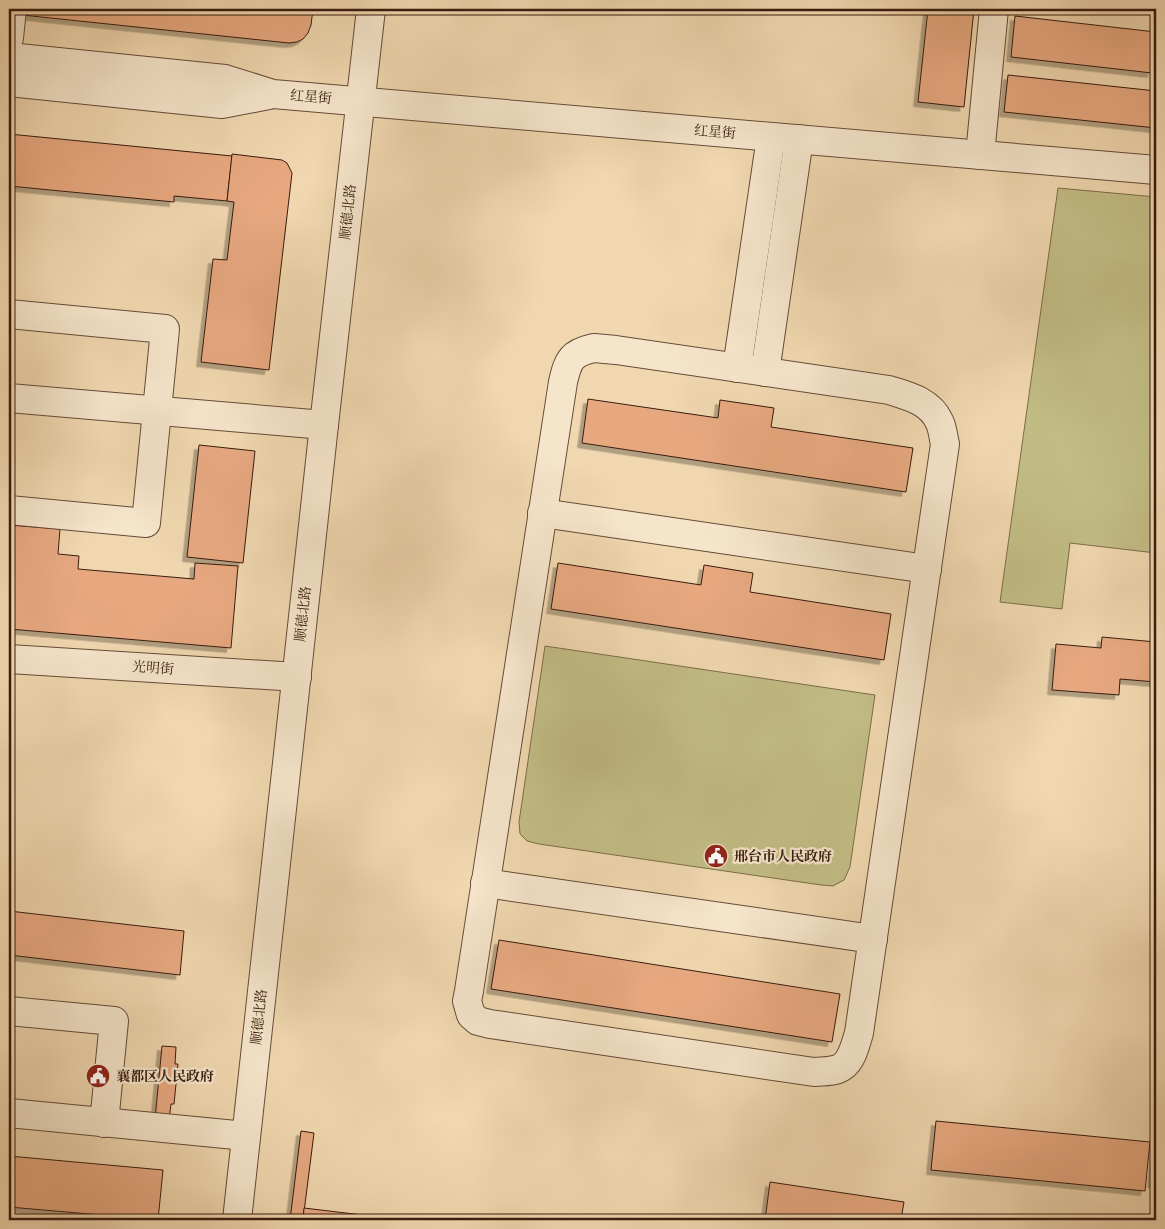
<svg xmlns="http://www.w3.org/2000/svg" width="1165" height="1229" viewBox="0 0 1165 1229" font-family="'IM FELL Great Primer','Noto Serif SC',serif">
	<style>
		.green { fill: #c2bc85; stroke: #7d6c4a }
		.building { fill: #e7a880; stroke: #381c0f; filter: url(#shadow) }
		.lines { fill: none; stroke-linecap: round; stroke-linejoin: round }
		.minor-casing { stroke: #664b37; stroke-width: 30 }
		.minor { stroke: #f5e5cb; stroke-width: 28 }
		.labels { text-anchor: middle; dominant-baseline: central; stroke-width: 4.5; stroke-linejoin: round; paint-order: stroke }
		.street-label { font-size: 14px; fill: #381c0f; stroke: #f5e5cb }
		.poi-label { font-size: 14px; font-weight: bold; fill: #381c0f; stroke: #f5e5cb; text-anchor: start }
	</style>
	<defs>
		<filter id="shadow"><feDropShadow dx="-4.5" dy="4.5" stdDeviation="0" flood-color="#0004"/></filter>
	</defs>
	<rect width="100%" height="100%" fill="#f0d7af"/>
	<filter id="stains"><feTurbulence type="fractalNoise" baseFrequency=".004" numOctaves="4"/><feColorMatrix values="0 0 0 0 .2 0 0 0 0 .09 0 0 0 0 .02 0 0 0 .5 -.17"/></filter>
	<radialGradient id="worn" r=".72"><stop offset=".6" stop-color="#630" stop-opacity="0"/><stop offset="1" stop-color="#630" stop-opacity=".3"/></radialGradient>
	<g class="green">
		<path d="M1058 188 1156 197V553L1070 543 1062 609 1000 602Z"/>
		<path d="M545 646 875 695 850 867 844 880 833 886 821 885 539 844 527 841 520 834 519 822Z"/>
	</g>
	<g class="building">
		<path d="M22 9H313L311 25 308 33 303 39 297 42 289 43 22 15Z"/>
		<path d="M928 9H974L964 107 918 102Z"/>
		<path d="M1015 16 1156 32 1152 73 1011 57Z"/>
		<path d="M1008 75 1156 91V128L1004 112Z"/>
		<path d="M9 134 232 156 227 201 174 196V202L9 186Z"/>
		<path d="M232 154 282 160 287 163 292 173 269 370 201 362 213 259 227 260 234 202 227 201Z"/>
		<path d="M588 399 718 418 720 400 774 408 771 427 913 448 906 492 582 443Z"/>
		<path d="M199 445 255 451 243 563 187 557Z"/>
		<path d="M9 525 60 529 58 554 79 556 78 569 194 579 195 563 238 566 231 648 9 629Z"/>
		<path d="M558 563 701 585 704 565 753 573 750 592 891 614 884 660 551 609Z"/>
		<path d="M1102 637 1156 642V682L1120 679 1119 695 1052 690 1056 644 1101 648Z"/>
		<path d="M9 911 184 931 180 975 9 955Z"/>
		<path d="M499 940 840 994 832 1042 491 989Z"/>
		<path d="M162 1046 176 1047 175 1064H178L174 1104H171L169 1120 155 1119Z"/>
		<path d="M936 1121 1150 1142 1145 1191 931 1170Z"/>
		<path d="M301 1131 314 1133 303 1220H290Z"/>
		<path d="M1156 1141V1184L1152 1183Z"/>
		<path d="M9 1156 163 1170 158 1220 9 1207Z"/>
		<path d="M770 1182 904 1202 901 1220H765Z"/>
		<path d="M304 1208 404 1220H303Z"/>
	</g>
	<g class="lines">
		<g class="minor-casing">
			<g id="minor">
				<path d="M9 38 12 9"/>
				<path d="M9 57 225 79 273 94 1156 170"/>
				<path d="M9 82 222 104 269 95"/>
				<path d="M980 155 994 9"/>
				<path d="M9 314 165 329 146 523 9 510"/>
				<path d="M594 348 616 350 889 390C908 396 930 401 939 421 943 428 943 437 945 444L859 1033C855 1045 852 1064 838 1069 830 1072 822 1071 814 1072L490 1024 478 1021 471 1015 467 1001 469 991 563 382C568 360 571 353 594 348Z"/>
				<path d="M737 368 771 137"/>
				<path d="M765 372 799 139"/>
				<path d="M9 398 324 425"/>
				<path d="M542 513 927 569"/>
				<path d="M9 659 297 677"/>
				<path d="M485 883 873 939"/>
				<path d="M9 1011 114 1021 104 1123"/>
				<path d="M9 1113 246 1136"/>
				<path d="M237 1220 324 425 371 9"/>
			</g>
		</g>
		<use href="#minor" class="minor"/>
	</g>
	<defs>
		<g id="civic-disc" transform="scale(1.25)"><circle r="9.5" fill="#8f2418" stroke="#f5e5cb"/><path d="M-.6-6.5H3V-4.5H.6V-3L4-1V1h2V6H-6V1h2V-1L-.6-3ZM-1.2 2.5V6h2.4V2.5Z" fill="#fff"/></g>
	</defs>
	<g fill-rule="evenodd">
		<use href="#civic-disc" x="716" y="856"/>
		<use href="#civic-disc" x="98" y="1076"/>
	</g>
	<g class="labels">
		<g class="street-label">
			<text transform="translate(311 97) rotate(5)">红星街</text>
			<text transform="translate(715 132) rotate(5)">红星街</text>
			<text transform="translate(348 212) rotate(-84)">顺德北路</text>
			<text transform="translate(303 614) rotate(-84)">顺德北路</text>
			<text transform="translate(153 668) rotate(4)">光明街</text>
			<text transform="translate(259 1017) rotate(-84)">顺德北路</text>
		</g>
		<g class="poi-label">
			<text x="734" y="856">邢台市人民政府</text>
			<text x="116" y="1076">襄都区人民政府</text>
		</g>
	</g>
	<rect width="1165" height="1229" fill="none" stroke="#f0d7af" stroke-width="30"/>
	<rect x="10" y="10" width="1145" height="1209" fill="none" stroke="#381c0f" stroke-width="2.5"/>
	<rect x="15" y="15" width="1135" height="1199" fill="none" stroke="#381c0f"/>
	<rect width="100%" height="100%" filter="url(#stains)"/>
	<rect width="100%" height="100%" fill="url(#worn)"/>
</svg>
